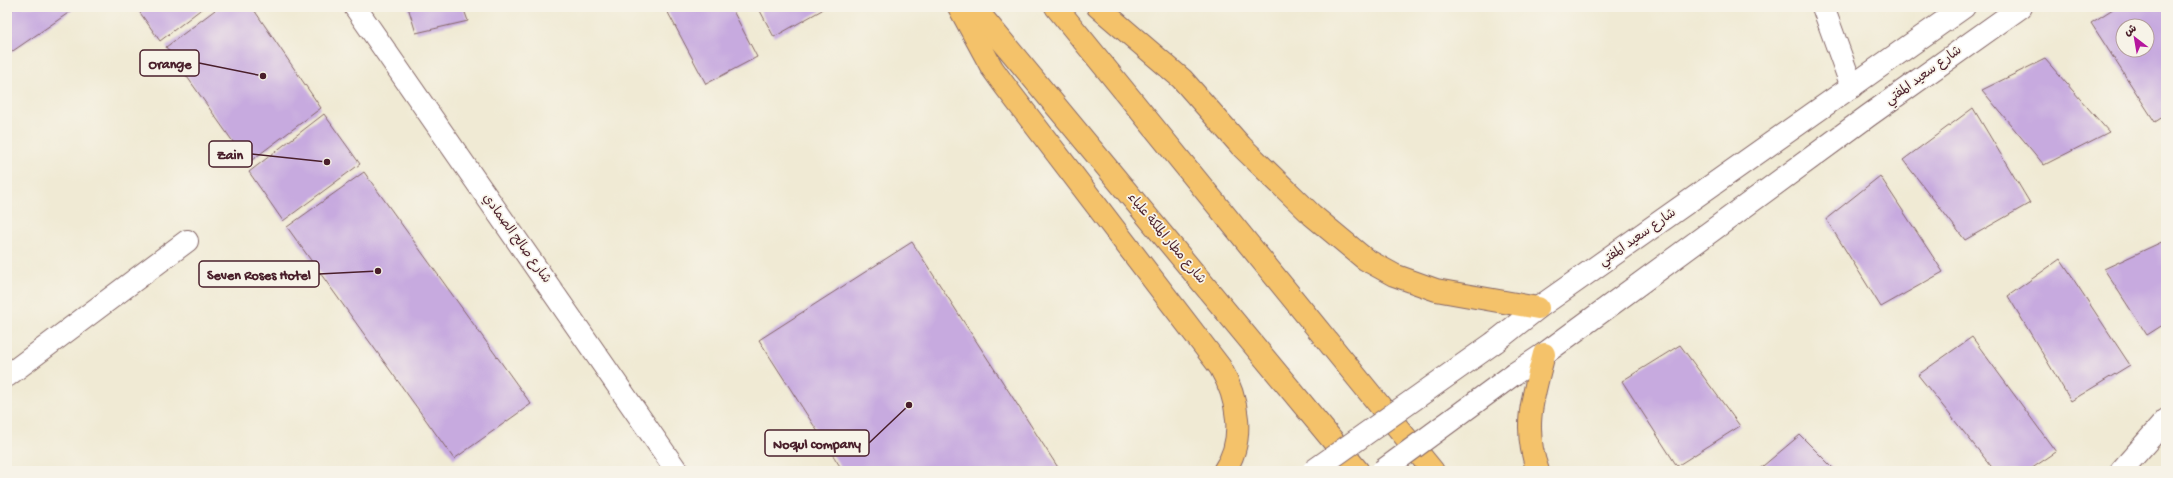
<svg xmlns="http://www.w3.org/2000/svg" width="2173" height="478" viewBox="0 0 2173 478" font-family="'Gochi Hand','Playpen Sans Arabic',sans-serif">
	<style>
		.building { fill: #c7aadf; fill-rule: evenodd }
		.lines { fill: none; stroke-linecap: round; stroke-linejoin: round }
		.minor-casing { stroke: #846666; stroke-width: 24 }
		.highway-casing { stroke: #846666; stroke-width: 24 }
		.minor { stroke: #fff; stroke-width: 22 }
		.highway { stroke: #f4c26a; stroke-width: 22 }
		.minor-bridge-casing { stroke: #846666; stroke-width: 24; stroke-linecap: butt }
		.minor-bridge { stroke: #fff; stroke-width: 22 }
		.labels { text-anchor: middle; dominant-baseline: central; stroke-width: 3.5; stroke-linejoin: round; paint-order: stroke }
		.street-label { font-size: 13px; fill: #4a1f2b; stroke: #f7f3e8 }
		.leader { fill: none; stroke: #4a1f2b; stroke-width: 1.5 }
		.callout-dot { fill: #4a1f2b; stroke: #f7f3e8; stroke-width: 1.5 }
		.callout { fill: #f7f3e8; stroke: #4a1f2b; stroke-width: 1.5 }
		.callout-label { font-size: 14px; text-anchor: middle; font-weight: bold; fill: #4a1f2b }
	</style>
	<rect width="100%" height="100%" fill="#f7f3e8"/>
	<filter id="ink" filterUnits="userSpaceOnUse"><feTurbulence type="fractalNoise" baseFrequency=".025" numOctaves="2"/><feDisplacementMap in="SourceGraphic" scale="8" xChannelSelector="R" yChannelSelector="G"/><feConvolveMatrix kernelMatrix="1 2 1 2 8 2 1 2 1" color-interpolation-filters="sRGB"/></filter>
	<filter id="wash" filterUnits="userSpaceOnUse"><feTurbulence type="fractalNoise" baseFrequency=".012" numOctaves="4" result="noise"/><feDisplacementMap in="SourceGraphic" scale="16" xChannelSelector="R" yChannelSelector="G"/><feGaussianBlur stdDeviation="0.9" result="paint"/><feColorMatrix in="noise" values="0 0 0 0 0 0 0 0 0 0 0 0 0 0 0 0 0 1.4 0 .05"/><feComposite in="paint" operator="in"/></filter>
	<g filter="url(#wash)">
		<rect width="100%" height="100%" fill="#f0ead4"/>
		<g id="blocks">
			<g class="building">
				<path d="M16 7H77L7 55V13Z"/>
				<path d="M136 7H204L160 41Z"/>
				<path d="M219 7H252L321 108 248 163 166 47Z"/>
				<path d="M408 7H463L468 21 416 33Z"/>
				<path d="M665 7H731L757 57 706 84Z"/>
				<path d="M758 7H821L822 10 774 37Z"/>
				<path d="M2116 7H2166V115L2155 122 2091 23ZM2123 26H2147V50H2123Z"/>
				<path d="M2045 59 2109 132 2044 165 1982 90Z"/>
				<path d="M1973 108 2030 203 1965 240 1903 160Z"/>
				<path d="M324 114 360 164 283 221 249 172Z"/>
				<path d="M364 172 531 404 454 459 287 227Z"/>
				<path d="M1880 176 1943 272 1881 307 1826 219Z"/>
				<path d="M2166 240V323L2147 335 2104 269Z"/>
				<path d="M912 242 1059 469 1056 471H843L759 340Z"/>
				<path d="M2060 259 2130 365 2071 401 2008 296Z"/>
				<path d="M1972 337 2056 452 2028 471H1995L1918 375Z"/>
				<path d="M1680 345 1740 426 1677 466 1622 381Z"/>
				<path d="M1800 435 1836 471H1757Z"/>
			</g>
		</g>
	</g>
	<g filter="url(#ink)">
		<use href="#blocks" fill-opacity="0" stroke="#846666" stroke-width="1"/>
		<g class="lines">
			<g class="minor-casing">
				<g id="minor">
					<path d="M355 7 677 471"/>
					<path d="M1823 7 1852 87"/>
					<path d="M1495 342 1538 308 1964 7"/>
					<path d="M1514 374 1544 354 1868 116 2021 7"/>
					<path d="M7 376 187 241"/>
					<path d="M2121 471 2166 420"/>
				</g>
			</g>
			<g class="highway-casing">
				<g id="highway">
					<path d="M959 7 992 68 1005 86 1220 367C1238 398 1246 440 1224 471"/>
					<path d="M974 7 1358 471"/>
					<path d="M1056 7 1433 471"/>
					<path d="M1098 7 1182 79 1241 146 1312 215 1365 259 1394 275 1436 290 1538 308"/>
					<path d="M1538 471C1522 427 1533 397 1544 354"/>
				</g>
			</g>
			<use href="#minor" class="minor"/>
			<use href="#highway" class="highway"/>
			<g class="minor-bridge-casing">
				<g id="minor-bridge">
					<path d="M1313 471 1495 342"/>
					<path d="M1382 471 1514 374"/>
				</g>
			</g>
			<use href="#minor-bridge" class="minor-bridge"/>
		</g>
	</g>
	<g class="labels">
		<g class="street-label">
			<text transform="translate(1924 76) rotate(-36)">شارع سعيد المفتي</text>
			<text transform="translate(1638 238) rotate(-35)">شارع سعيد المفتي</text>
			<text transform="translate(516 239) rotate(54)">شارع صالح الصمادي</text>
			<text transform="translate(1166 239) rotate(50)">شارع مطار الملكة علياء</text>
		</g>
	</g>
	<path class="leader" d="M263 76L199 63M327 162L252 154M378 271L319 274M909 405L869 443"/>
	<g class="callout-dot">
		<circle cx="263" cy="76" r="4"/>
		<circle cx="327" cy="162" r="4"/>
		<circle cx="378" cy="271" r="4"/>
		<circle cx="909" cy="405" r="4"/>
	</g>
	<g class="callout">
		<rect x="140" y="50" width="59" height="26" rx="4"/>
		<rect x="209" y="141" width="43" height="26" rx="4"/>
		<rect x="199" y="261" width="120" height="26" rx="4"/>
		<rect x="765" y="430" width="104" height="26" rx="4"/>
	</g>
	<g class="callout-label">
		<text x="170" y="68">Orange</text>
		<text x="230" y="159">Zain</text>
		<text x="259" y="279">Seven Roses Hotel</text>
		<text x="817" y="448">Noqul company</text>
	</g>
	<rect width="2173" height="478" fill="none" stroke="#f7f3e8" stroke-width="24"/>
	<g transform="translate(2135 38) rotate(329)"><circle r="19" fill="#f7f3e8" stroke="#b29e9c"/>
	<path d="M0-3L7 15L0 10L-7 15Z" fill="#b5179e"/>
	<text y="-6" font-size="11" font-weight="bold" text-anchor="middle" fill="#4a1f2b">ش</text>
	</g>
</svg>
